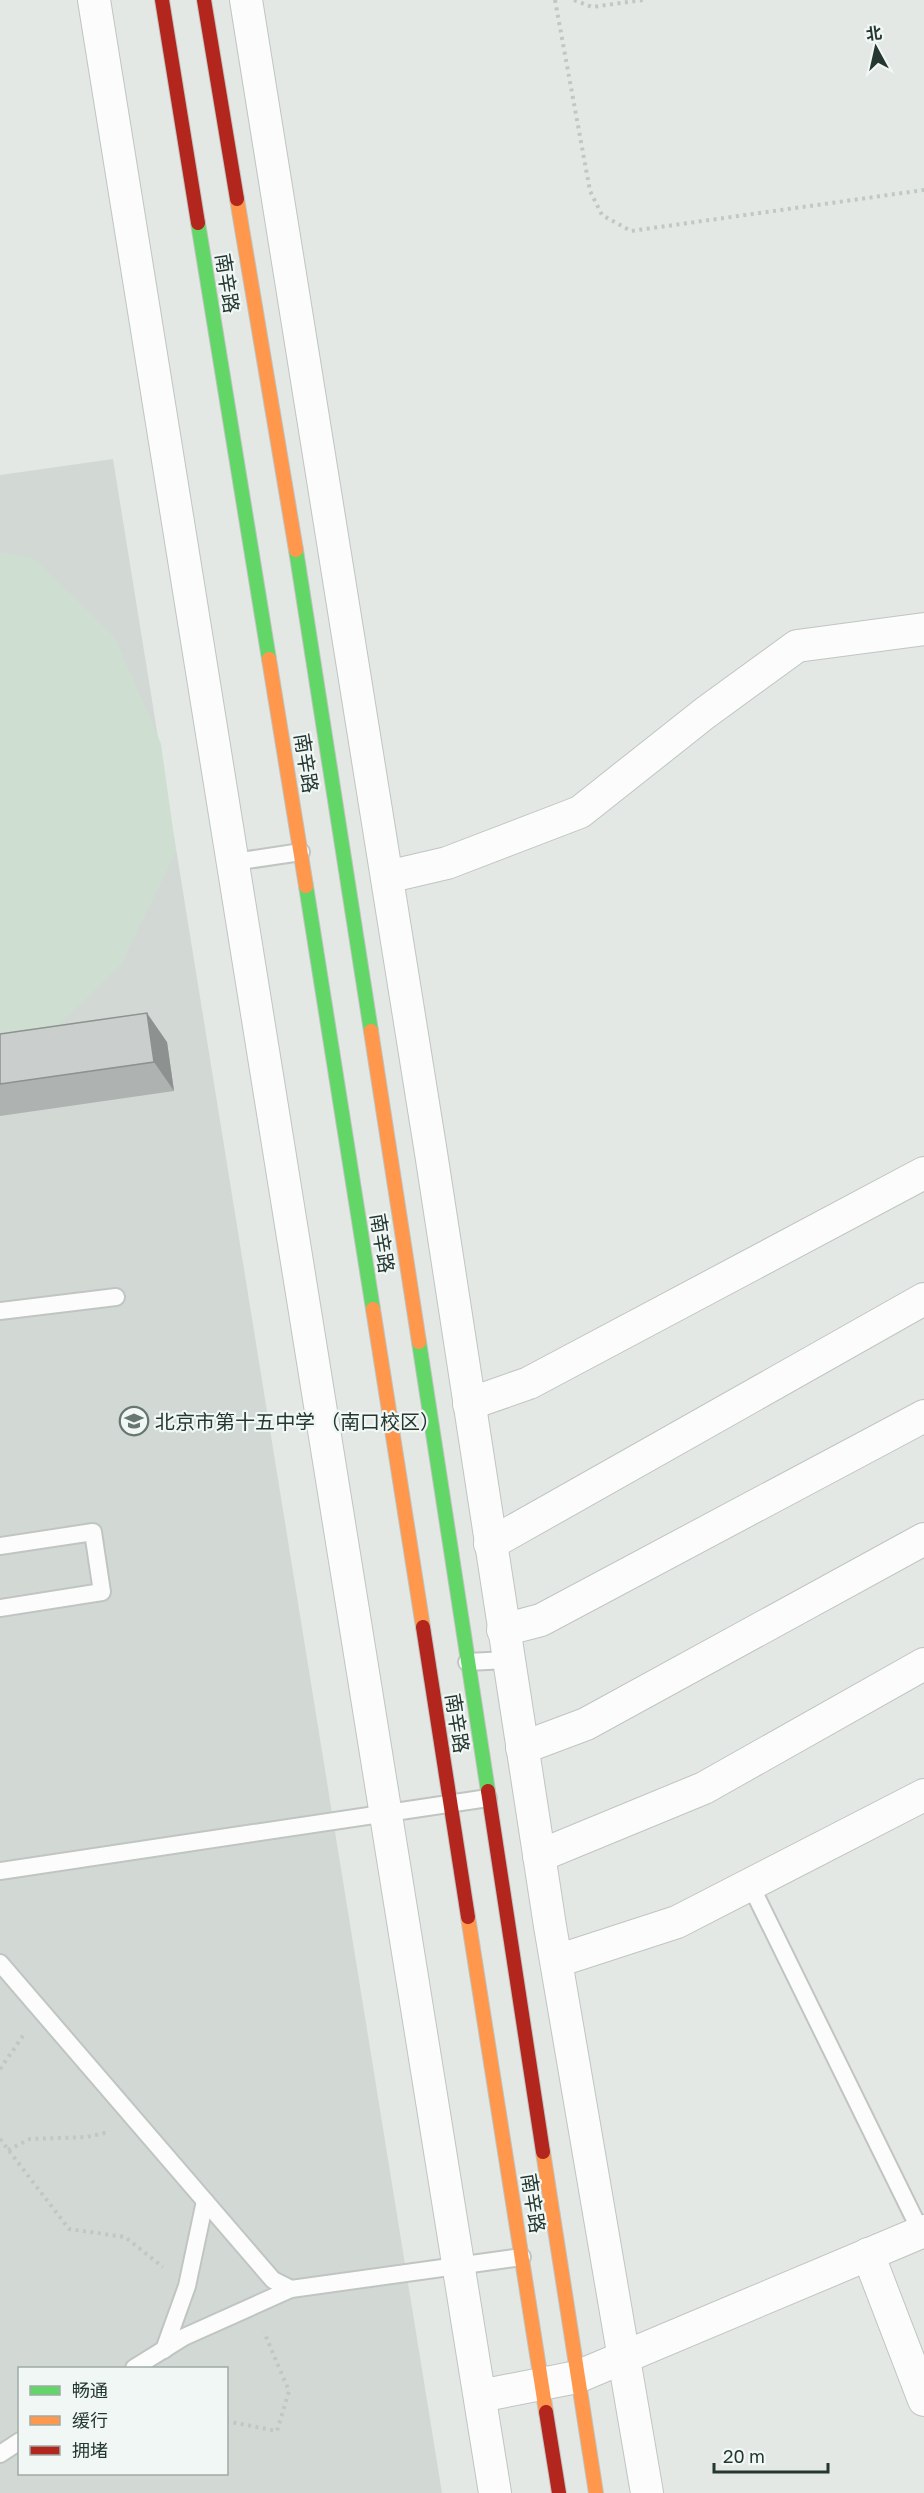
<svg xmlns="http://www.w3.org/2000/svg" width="924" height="2493" viewBox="0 0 924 2493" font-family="'Golos Text','Noto Sans SC',sans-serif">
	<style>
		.built { fill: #d2d9d5; fill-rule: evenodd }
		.grass { fill: #cedfd2 }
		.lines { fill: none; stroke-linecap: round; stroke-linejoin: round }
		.lane-casing { stroke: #c0c5c2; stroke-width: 20 }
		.street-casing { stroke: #c0c5c2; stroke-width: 34 }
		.fast-casing { stroke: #c0c5c2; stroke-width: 16 }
		.slow-casing { stroke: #c0c5c2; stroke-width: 16 }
		.jam-casing { stroke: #c0c5c2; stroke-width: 16 }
		.path { stroke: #c0c8c4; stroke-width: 4; stroke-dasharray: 3 4.5; stroke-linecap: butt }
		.lane { stroke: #fbfcfb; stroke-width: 16 }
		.street { stroke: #fbfcfb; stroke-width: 32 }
		.fast { stroke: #63d668; stroke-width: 14 }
		.slow { stroke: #ff974d; stroke-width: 14 }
		.jam { stroke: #b3261e; stroke-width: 14 }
		.wall { fill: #aeb2b0 }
		.shaded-wall { fill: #8d9190 }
		.building { fill: #cacfcd; stroke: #8d9190; stroke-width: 1.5 }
		.labels { text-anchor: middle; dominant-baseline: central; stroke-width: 4.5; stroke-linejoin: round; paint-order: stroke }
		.street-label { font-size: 20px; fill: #243831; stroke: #f1f7f4 }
		.poi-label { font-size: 20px; fill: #243831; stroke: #f1f7f4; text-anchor: start }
	</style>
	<rect width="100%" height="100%" fill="#e3e8e5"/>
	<path class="built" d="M113 459 442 2493H0V475ZM20 2368H226V2474H20Z"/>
	<path class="grass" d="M0 552 34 559 114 637 161 744 176 851 121 964 46 1037 0 1043Z"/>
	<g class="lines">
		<g class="lane-casing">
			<g id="lane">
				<path d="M234 862 301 852"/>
				<path d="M0 1311 116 1297"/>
				<path d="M0 1546 93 1532 102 1592 0 1608"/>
				<path d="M467 1662 508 1660"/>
				<path d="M0 1871 488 1798"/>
				<path d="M750 1884 921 2232"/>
				<path d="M0 1963 273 2280 291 2289 522 2257"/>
				<path d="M164 2350 187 2286 205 2201"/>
				<path d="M134 2368 184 2337 291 2289"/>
				<path d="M0 2454 20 2441"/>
			</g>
		</g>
		<g class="street-casing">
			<g id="street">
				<path d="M94 0 495 2493"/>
				<path d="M246 0 431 1153 550 1926 647 2493"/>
				<path d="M387 877 447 863 580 812 705 713 797 646 924 629"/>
				<path d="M469 1404 529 1383 924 1173"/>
				<path d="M490 1544 924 1299"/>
				<path d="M503 1630 541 1620 924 1416"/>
				<path d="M522 1748 586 1724 924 1539"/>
				<path d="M539 1856 704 1788 924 1664"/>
				<path d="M557 1961 677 1922 924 1795"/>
				<path d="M868 2254 924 2400"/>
				<path d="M480 2396 577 2377 924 2231"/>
			</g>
		</g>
		<g class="fast-casing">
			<g id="fast">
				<path d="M198 223 269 659"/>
				<path d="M296 550 371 1031"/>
				<path d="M306 886 373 1309"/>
				<path d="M419 1342 488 1791"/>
			</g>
		</g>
		<g class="slow-casing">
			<g id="slow">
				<path d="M237 199 296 550"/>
				<path d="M269 659 306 886"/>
				<path d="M371 1031 419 1342"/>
				<path d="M373 1309 423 1627"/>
				<path d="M468 1917 546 2412"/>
				<path d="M543 2152 596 2493"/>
			</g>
		</g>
		<g class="jam-casing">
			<g id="jam">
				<path d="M162 0 198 223"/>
				<path d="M204 0 237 199"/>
				<path d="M423 1627 468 1917"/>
				<path d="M488 1791 543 2152"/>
				<path d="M546 2412 559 2493"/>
			</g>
		</g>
		<g class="path">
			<path d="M555 0 590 191 602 215 631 231 924 190"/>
			<path d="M574 0 592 7 643 0"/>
			<path d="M0 2069 25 2033"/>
			<path d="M0 2139 69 2229 125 2237 163 2267"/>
			<path d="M8 2150 30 2139 87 2137 109 2132"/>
			<path d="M226 2421 277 2431 289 2391 264 2332"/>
		</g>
		<use href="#lane" class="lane"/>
		<use href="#street" class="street"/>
		<use href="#fast" class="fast"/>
		<use href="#slow" class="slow"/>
		<use href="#jam" class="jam"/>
	</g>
	<path class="wall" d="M0 1034 167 1042 174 1091 0 1116Z"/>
	<path class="shaded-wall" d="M147 1013 167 1042 174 1091 154 1062Z"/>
	<path class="building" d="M147 1013 154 1062 0 1084V1034Z"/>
	<defs>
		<g id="school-ring" transform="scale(1.5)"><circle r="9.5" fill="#f1f7f4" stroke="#677670" stroke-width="1.5"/><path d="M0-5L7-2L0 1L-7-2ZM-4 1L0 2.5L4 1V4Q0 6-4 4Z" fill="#677670"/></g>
	</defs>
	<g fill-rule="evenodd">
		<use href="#school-ring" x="134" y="1421"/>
	</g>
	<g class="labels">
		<g class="street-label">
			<text transform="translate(228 283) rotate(81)">南辛路</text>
			<text transform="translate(307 763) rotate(81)">南辛路</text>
			<text transform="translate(383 1243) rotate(81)">南辛路</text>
			<text transform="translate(458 1723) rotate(81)">南辛路</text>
			<text transform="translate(534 2203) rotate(81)">南辛路</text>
		</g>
		<g class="poi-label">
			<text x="155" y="1421">北京市第十五中学 （南口校区）</text>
		</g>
	</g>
	<rect x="18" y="2367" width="210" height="108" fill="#f1f7f4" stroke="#9faba6" stroke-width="1.5"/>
	<rect x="30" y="2386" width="30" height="9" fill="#63d668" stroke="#9faba6" stroke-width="1.5"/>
	<text x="72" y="2397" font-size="18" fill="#243831">畅通</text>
	<rect x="30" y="2416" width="30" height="9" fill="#ff974d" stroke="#9faba6" stroke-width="1.5"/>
	<text x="72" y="2427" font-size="18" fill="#243831">缓行</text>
	<rect x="30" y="2446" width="30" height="9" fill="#b3261e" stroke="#9faba6" stroke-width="1.5"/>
	<text x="72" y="2457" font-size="18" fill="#243831">拥堵</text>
	<g transform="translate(876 48) rotate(352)" stroke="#f1f7f4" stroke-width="4.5" paint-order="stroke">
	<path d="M0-4.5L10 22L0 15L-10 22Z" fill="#243831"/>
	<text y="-9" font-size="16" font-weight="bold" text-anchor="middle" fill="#243831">北</text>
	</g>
	<path d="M714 2463v9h114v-9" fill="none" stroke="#243831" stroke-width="3"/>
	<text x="723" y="2463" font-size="18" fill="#243831" stroke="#f1f7f4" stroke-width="4.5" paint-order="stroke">20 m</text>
</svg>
